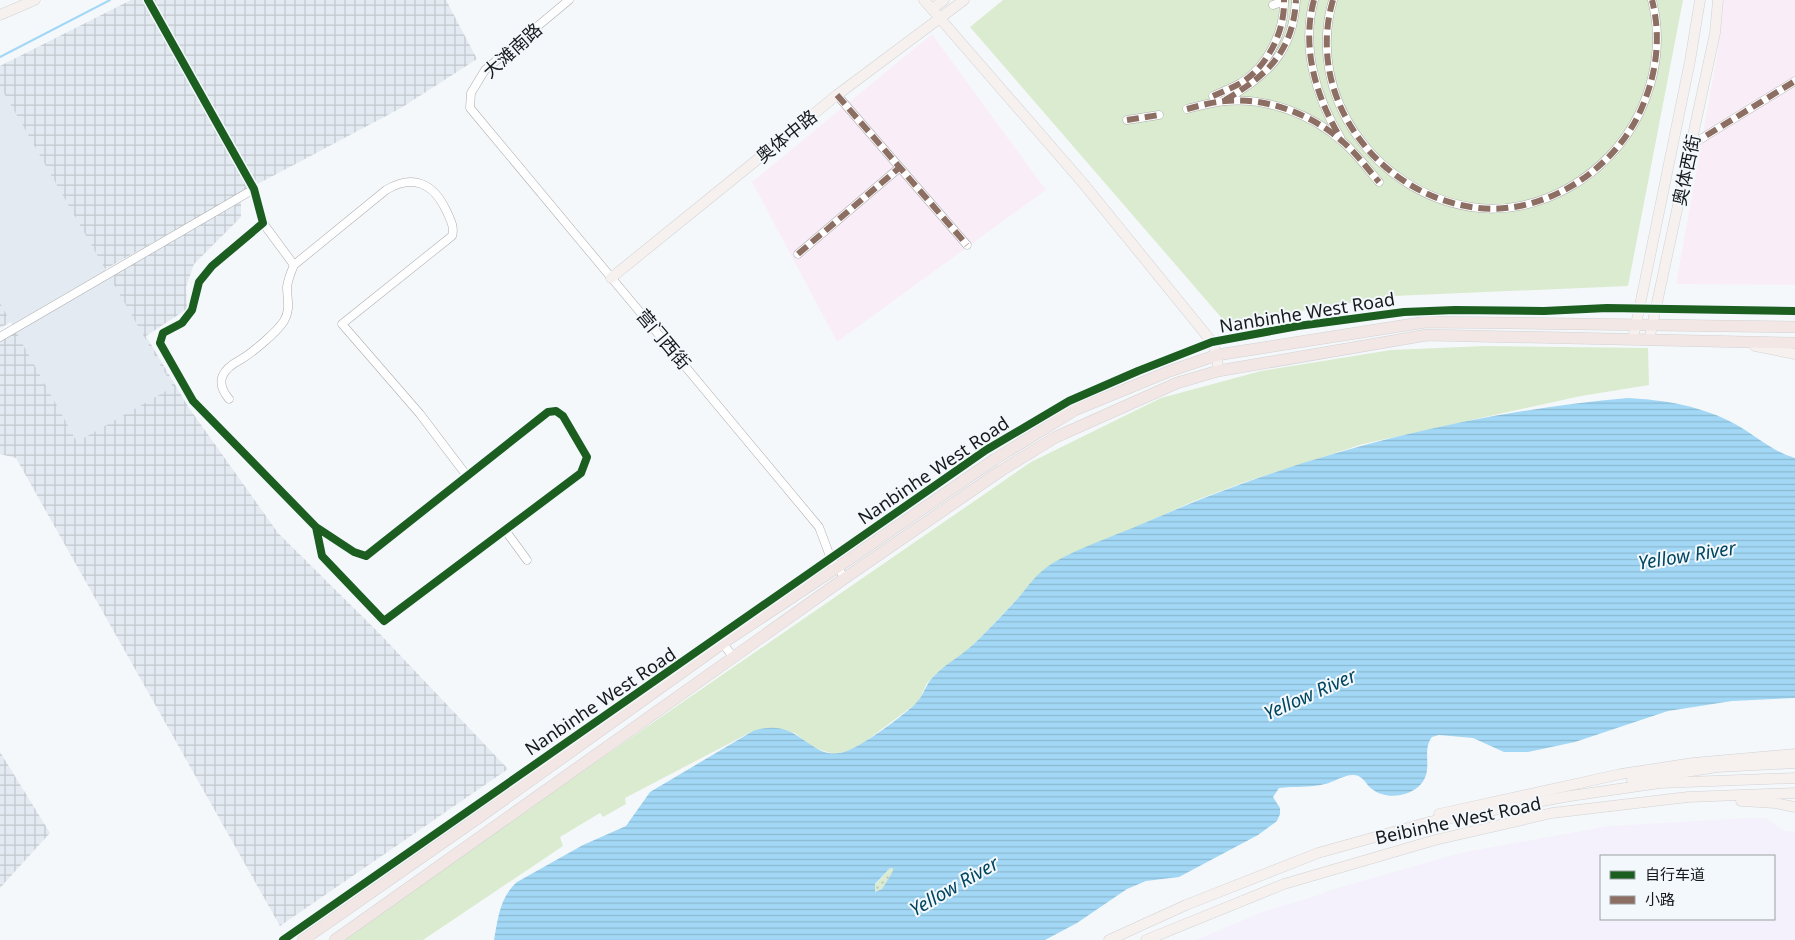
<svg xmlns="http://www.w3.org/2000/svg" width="1795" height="940" viewBox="0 0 1795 940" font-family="'Noto Sans','Noto Sans SC',sans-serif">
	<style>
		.commercial { fill: #f9eef8 }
		.industrial { fill: url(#industrial-grid) }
		.education { fill: #f4f0fc; fill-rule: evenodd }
		.built { fill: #e3eaf1 }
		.grass { fill: url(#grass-dots) }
		.park { fill: #dbebcf }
		.water { fill: url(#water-rules); fill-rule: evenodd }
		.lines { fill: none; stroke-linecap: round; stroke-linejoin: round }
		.stream { stroke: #a2d8f5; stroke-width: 2 }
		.minor-casing { stroke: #aaacae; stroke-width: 9 }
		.major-casing { stroke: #d1d3d4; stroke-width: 11 }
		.highway-casing { stroke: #d1d3d4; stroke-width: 12 }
		.minor { stroke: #fefefe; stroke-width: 8 }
		.major { stroke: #f6f0ef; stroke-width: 10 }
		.highway { stroke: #f2e7e5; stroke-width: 11 }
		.quiet { stroke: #8d6e63; stroke-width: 6; stroke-dasharray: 12 6; stroke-linecap: butt }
		.cycleway-casing { stroke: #f3f8fd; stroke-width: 11 }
		.cycleway { stroke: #1b5e20; stroke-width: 8 }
		.labels { text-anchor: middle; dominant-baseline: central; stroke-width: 4; stroke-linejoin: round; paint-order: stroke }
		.street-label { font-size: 18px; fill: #17191a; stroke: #f3f8fd }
		.water-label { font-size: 19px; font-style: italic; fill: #004660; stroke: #f3f8fd }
	</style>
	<defs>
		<pattern id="industrial-grid" width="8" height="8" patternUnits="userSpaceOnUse" patternTransform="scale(1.25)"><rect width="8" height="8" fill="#e3eaf1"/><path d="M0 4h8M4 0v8" fill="none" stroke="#c2c8ce"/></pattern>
		<pattern id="grass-dots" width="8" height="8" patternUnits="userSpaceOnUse" patternTransform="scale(1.25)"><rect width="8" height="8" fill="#dbebcf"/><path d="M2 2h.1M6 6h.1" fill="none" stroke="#bbc9b1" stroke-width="1.8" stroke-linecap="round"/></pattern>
		<pattern id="water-rules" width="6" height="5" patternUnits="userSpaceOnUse" patternTransform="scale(1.25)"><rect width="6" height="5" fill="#a2d8f5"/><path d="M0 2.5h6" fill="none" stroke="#8bb9d1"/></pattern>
	</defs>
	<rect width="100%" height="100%" fill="#f5f8fb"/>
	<g class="commercial">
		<path d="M1724 0H1795V285L1676 284 1717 55Z"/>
		<path d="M932 34 1046 190 837 342 752 182Z"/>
	</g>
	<g class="industrial">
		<path d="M131 0H446L477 59 401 108 241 193V217L194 264 186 287 187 309 146 336 189 408 278 533 378 632 508 769 280 926 16 458 0 454V338L220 205 0 328V66Z"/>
		<path d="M0 752 50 833 0 888Z"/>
	</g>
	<path class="education" d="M1750 818H1766L1782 830 1795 832V940H1196L1265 911 1322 894 1324 892 1460 853 1609 826ZM1774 856V919H1601V856Z"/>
	<path class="built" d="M0 86 173 387 77 442 0 303Z"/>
	<path class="grass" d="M890 868H893V871L882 889 875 892 874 886Z"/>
	<g class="park">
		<path d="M1003 0H1683L1628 286 1393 296 1226 323 970 27Z"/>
		<path d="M1485 346 1648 348 1649 385 1581 396 1363 444 1245 482 1194 501 1048 567 977 641 958 659 936 674 927 683 918 702 862 744 845 752 834 754 814 748 795 733 753 731 625 798 626 804 603 817 600 813 560 837 563 846 423 940H344L474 846 1031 462 1161 398 1261 371 1391 350Z"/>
	</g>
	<path class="water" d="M1628 398C1665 400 1702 406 1735 424 1755 435 1773 452 1795 458V698L1732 701 1668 711 1575 742 1528 752H1504L1473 738 1439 735 1432 737C1421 751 1434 769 1421 784 1410 797 1385 800 1372 789 1366 785 1363 775 1354 775 1345 774 1334 782 1325 784 1310 788 1294 786 1279 788L1273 797 1280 808V814L1277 821 1258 835 1179 877 1146 881 1127 889 1077 923 1045 940H494C498 918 500 897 517 882L583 845 626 826 650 792 753 731C801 715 808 762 844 752 861 747 905 715 917 702 924 694 926 684 933 677 946 663 965 654 979 639 993 625 1006 611 1020 596 1028 586 1036 575 1047 567 1070 551 1114 536 1142 524 1296 456 1460 413 1628 398ZM890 868H893V871L882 889 875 892V884Z"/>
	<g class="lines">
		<path class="stream" d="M0 57 110 0"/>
		<g class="minor-casing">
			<g id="minor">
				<path d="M148 0 254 189 263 223 212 266 199 282 192 310 182 323 163 333 160 343 193 401 316 527 322 556 384 621 581 473 587 457 563 416 556 411 548 412 366 556 354 552 316 527"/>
				<path d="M569 0 485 70 471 93 470 108 819 527 831 559 845 578"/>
				<path d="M1314 0C1301 47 1316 97 1340 137"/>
				<path d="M1333 0C1305 95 1375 192 1471 207 1539 218 1610 174 1639 114 1656 78 1662 39 1652 0"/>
				<path d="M1273 5 1284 1"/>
				<path d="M837 95 967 245"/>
				<path d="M1213 96C1222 92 1232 88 1241 83 1268 66 1285 31 1284 0"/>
				<path d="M1225 100C1268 75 1293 52 1296 0"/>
				<path d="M1187 109C1199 106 1212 102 1225 101 1266 97 1312 114 1343 142 1356 153 1367 168 1379 182"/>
				<path d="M1127 120 1159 115"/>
				<path d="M1691 145 1795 81"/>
				<path d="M263 223 294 265"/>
				<path d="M798 254 899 168"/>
				<path d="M0 337 254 189"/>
				<path d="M229 399C214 381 223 369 240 360 252 353 277 332 284 321 291 309 287 299 287 287 288 279 291 272 294 265L386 190C413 174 433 183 446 210 450 219 455 227 452 236L342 324 420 414 467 476"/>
				<path d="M505 530 527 560"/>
				<path d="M720 640 734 658"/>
				<path d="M283 940 986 450 1069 401 1138 371 1212 342 1298 326 1404 312 1455 310 1544 311 1607 308 1795 311"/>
			</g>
		</g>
		<g class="major-casing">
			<g id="major">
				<path d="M924 0 1082 182 1212 342 1217 355 1218 371"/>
				<path d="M932 9 944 0"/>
				<path d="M0 15 35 0"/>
				<path d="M611 278 837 95 964 0"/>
				<path d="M1633 339 1690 61 1700 0"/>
				<path d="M1649 340 1715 33 1718 0"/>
				<path d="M1755 346 1795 354"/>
				<path d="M1632 780 1718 767 1795 763"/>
				<path d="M1741 801 1775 803 1795 807"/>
				<path d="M1439 814 1621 774 1693 763 1795 754"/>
				<path d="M1109 940 1186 905 1318 853 1429 822 1570 796 1660 783 1795 778"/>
				<path d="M1146 940 1284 884 1435 840 1552 813 1688 797 1795 793"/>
			</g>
		</g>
		<g class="highway-casing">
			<g id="highway">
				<path d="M303 940 481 816 723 643 838 567 995 459 1075 410 1170 371 1217 355 1426 322 1795 327"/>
				<path d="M335 940 845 578 1002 470 1056 437 1177 383 1218 371 1427 335 1795 343"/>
			</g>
		</g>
		<use href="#minor" class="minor"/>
		<use href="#major" class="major"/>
		<use href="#highway" class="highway"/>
		<g class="quiet">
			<path d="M1314 0C1301 47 1316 97 1340 137"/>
			<path d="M1333 0C1305 95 1375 192 1471 207 1539 218 1610 174 1639 114 1656 78 1662 39 1652 0"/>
			<path d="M837 95 967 245"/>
			<path d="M1213 96C1222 92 1232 88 1241 83 1268 66 1285 31 1284 0"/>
			<path d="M1225 100C1268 75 1293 51 1296 0"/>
			<path d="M1187 109C1199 106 1212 102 1225 101 1266 97 1312 114 1343 142 1356 153 1367 168 1379 182"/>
			<path d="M1127 120 1159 115"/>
			<path d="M1691 145 1795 81"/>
			<path d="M798 254 899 168"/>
		</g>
		<g class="cycleway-casing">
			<g id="cycleway">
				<path d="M148 0 254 189 263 223 212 266 199 282 192 310 182 323 163 333 160 343 193 401 316 527 322 556 384 621 581 473 587 457 563 416 556 411 548 412 366 556 354 552 316 527"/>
				<path d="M283 940 986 450 1069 401 1138 371 1212 342 1298 326 1404 312 1455 310 1544 311 1607 308 1795 311"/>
			</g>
		</g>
		<use href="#cycleway" class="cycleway"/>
	</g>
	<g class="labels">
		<g class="street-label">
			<text transform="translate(512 50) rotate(-42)">大滩南路</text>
			<text transform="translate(786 136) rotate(-39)">奥体中路</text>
			<text transform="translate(1686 170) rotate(-78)">奥体西街</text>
			<text transform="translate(1307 312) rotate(-9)">Nanbinhe West Road</text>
			<text transform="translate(664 339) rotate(50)">营门西街</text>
			<text transform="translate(933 470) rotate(-34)">Nanbinhe West Road</text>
			<text transform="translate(600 701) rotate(-34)">Nanbinhe West Road</text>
			<text transform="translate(1458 820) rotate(-12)">Beibinhe West Road</text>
		</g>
		<g class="water-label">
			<text transform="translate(1687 555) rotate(-9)">Yellow River</text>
			<text transform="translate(1310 694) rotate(-24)">Yellow River</text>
			<text transform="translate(954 886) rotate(-30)">Yellow River</text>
		</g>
	</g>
	<rect x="1600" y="855" width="175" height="65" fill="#f3f8fd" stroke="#9b9fa2"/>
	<rect x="1610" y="871" width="25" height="8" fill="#1b5e20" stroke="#9b9fa2"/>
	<text x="1645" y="880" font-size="15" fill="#17191a">自行车道</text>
	<rect x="1610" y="896" width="25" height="8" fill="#8d6e63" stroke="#9b9fa2"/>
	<text x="1645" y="905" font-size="15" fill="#17191a">小路</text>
</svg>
